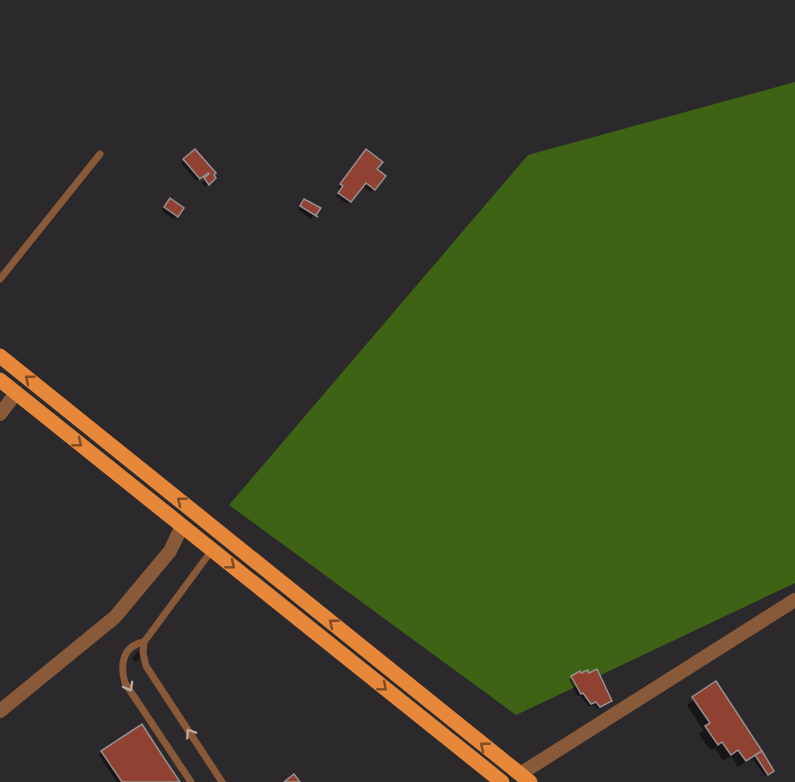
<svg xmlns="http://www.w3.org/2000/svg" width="795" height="782" viewBox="0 0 795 782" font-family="Lato,sans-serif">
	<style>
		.forest { fill: #3f6315 }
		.shadow { fill: #0007 }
		.building { fill: #914131; stroke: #949190; stroke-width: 1.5 }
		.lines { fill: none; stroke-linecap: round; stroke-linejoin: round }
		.service { stroke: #885a39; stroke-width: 7 }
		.minor { stroke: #885a39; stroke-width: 14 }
		.primary { stroke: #e7873a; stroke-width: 15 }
		.oneway { stroke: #7d4c26 }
		.oneway2 { stroke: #bca99d }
	</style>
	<rect width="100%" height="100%" fill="#2b292b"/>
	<path class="forest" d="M795 82V583L516 715 229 505 528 155Z"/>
	<g class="shadow">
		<path d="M195 151 214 178 205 187 202 183 207 178 204 175 196 181 181 163Z"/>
		<path d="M363 154 375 169 384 176 371 192 363 186 347 204 336 196 341 190 338 188Z"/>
		<path d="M167 203 177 216 174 219 162 211Z"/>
		<path d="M302 204 318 209 311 219 298 210Z"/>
		<path d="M138 651 143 655 136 662 132 659Z"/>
		<path d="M572 677 610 701 596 709 595 705 588 706 580 695 578 696 569 680Z"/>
		<path d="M716 683 769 773 765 776 752 758 738 767 731 756 723 761 715 748 710 750 699 734 703 730 687 705Z"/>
		<path d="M102 752 178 782H117L99 755Z"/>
	</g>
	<g class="building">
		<path d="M195 149 216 173 214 175 216 178 209 185 204 178 209 174 208 173 200 179 183 159Z"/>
		<path d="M366 149 383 162 377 169 386 176 375 190 366 183 351 202 338 193 343 186 340 184Z"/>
		<path d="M170 198 184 208 178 217 164 207Z"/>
		<path d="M304 199 321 208 316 215 318 217 300 206Z"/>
		<path d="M597 669 612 701 600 707 596 702 591 704 583 693 581 694 571 676 580 671 581 673 588 670 589 673Z"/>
		<path d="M716 681 762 751 746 761 738 750 731 755 722 742 718 745 705 726 710 723 692 697Z"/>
		<path d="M142 724 158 749 180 782H122L101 751Z"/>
		<path d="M762 751 774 771 768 775 755 755Z"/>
		<path d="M294 774 300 782H284Z"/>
	</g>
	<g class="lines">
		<g class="service">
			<path d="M0 279 100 154"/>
			<path d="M212 550 144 642 143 653 146 666 222 782"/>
			<path d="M144 642C122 646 120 665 125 683L191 782"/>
		</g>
		<g class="minor">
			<path d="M0 414 16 393"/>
			<path d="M0 711 115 617 170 551 182 526"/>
			<path d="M520 774 795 600"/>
		</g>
		<g class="primary">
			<path d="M0 356 530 782"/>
			<path d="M0 380 502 782"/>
		</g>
	</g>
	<defs><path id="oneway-chevron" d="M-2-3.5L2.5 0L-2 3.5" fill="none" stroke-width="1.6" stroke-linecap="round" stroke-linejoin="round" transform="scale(1.5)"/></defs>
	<g class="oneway">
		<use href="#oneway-chevron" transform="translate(29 379) rotate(-141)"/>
		<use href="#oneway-chevron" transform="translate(78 443) rotate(39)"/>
		<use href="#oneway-chevron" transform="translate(181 501) rotate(-141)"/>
		<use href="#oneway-chevron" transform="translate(231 565) rotate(39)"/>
		<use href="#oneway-chevron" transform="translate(333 623) rotate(-141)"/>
		<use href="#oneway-chevron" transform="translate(383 687) rotate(39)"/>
		<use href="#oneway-chevron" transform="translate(484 746) rotate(-141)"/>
	</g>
	<g class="oneway2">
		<use href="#oneway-chevron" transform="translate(129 687) rotate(61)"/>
		<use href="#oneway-chevron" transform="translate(190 733) rotate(-123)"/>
	</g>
</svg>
